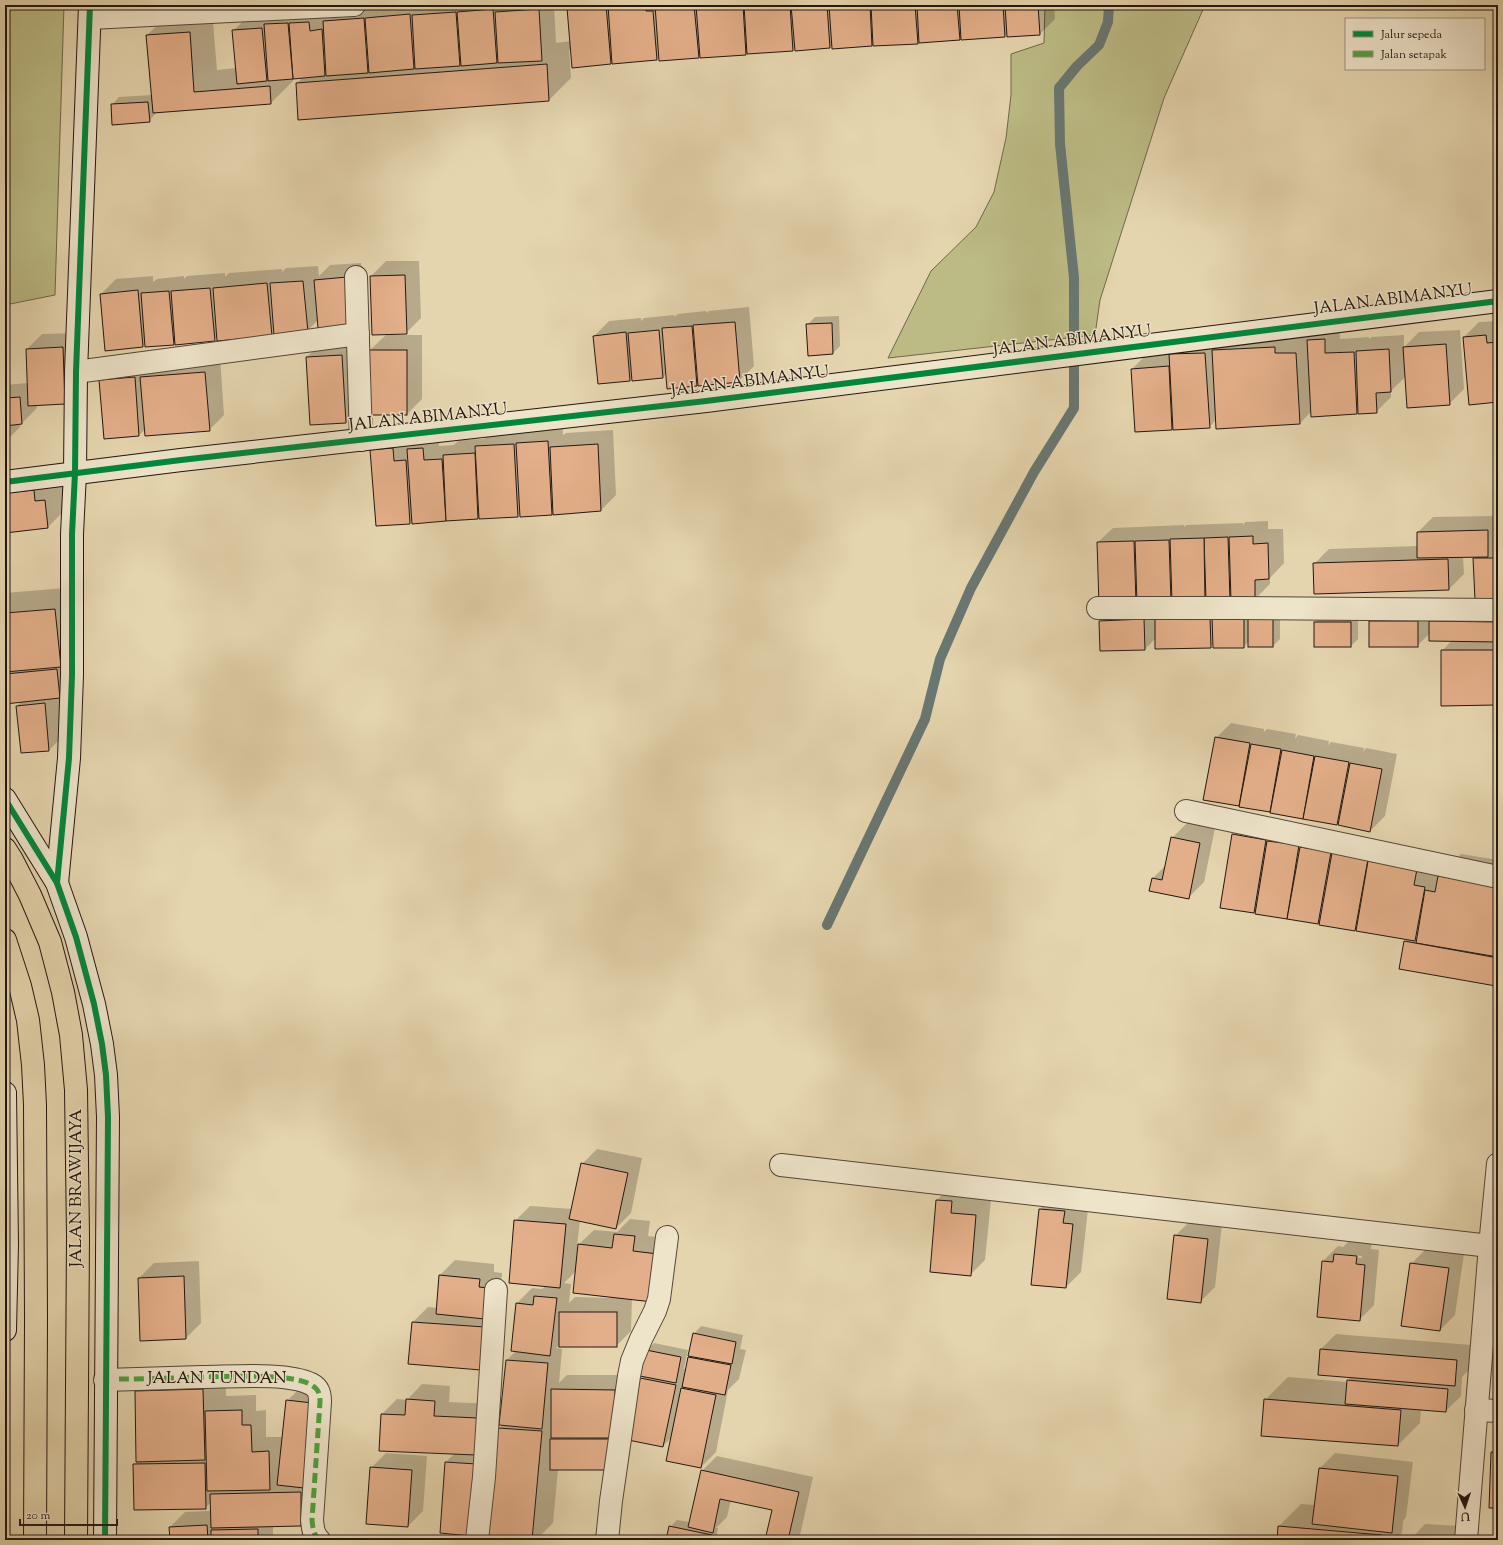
<svg xmlns="http://www.w3.org/2000/svg" width="1503" height="1545" viewBox="0 0 1503 1545" font-family="'Sorts Mill Goudy',serif">
	<style>
		.green { fill: #bcbb85; stroke: #6f684a }
		.shadow { fill: #0003; fill-rule: evenodd }
		.lines { fill: none; stroke-linecap: round; stroke-linejoin: round }
		.stream { stroke: #697772; stroke-width: 10 }
		.building { fill: #e3af8a; stroke: #221610 }
		.street-casing { stroke: #534638; stroke-width: 24 }
		.secondary-casing { stroke: #221610; stroke-width: 24 }
		.highway-casing { stroke: #221610; stroke-width: 24 }
		.street { stroke: #eee4ca; stroke-width: 22 }
		.secondary { stroke: #eee4ca; stroke-width: 22 }
		.highway { stroke: #e5d5ae; stroke-width: 22 }
		.quiet { stroke: #50a13f; stroke-width: 5; stroke-dasharray: 10 5; stroke-linecap: butt }
		.cycleway-casing { stroke: #eee4ca; stroke-width: 8 }
		.cycleway { stroke: #00873e; stroke-width: 6 }
		.labels { text-anchor: middle; dominant-baseline: central; stroke-width: 3; stroke-linejoin: round; paint-order: stroke }
		.street-label { font-size: 17px; fill: #221610; stroke: #eee4ca }
	</style>
	<rect width="100%" height="100%" fill="#e5d5ae"/>
	<filter id="stains"><feTurbulence type="fractalNoise" baseFrequency=".005" numOctaves="4"/><feColorMatrix values="0 0 0 0 .2 0 0 0 0 .09 0 0 0 0 .02 0 0 0 .5 -.17"/></filter>
	<radialGradient id="worn" r=".72"><stop offset=".6" stop-color="#630" stop-opacity="0"/><stop offset="1" stop-color="#630" stop-opacity=".3"/></radialGradient>
	<g class="green">
		<path d="M5 5H64L55 295 5 305Z"/>
		<path d="M1045 5H1205L1164 98 1100 300 1095 335 888 358 931 271 976 227 994 192 1006 138 1011 95V54L1044 43Z"/>
	</g>
	<g class="shadow">
		<path d="M354 5H554L556 43 571 41 568 8 571 5H1054L1055 19 1040 34 1008 33 1004 36 962 37 959 39 920 40 917 43 832 48V45L830 47 796 50 795 47 793 50 748 51 746 54 701 57V54L698 57H659L657 59 613 63V61L611 63 569 50 571 78 549 100 297 83 303 77 293 78V81L271 103 157 112 149 121 112 105 119 97 152 95 147 35 170 13 212 10 217 70 236 68 233 31 248 16Z"/>
		<path d="M386 261H419L421 318 406 333H395V335H422V399L407 414 370 350 387 334 371 276Z"/>
		<path d="M361 263 365 309 318 320 307 331 275 332 272 335 218 337 214 340 176 341 174 344 146 346V343L143 346 101 294 116 279 153 276V282L157 279 184 276V279L187 276 225 273V277L229 273 282 269V272L286 268 318 266 319 276 330 265Z"/>
		<path d="M749 307 754 366 739 381 699 383 697 385 667 373 663 377H633L630 380 594 336 609 321 641 318V321L644 318 674 315V317L678 314 706 311 707 313 709 311Z"/>
		<path d="M839 316 840 346 833 353 807 325 815 317Z"/>
		<path d="M1498 321V401L1464 337 1479 322Z"/>
		<path d="M1339 324 1340 339 1369 337V339L1372 337 1404 335V347L1419 332 1460 330 1464 389 1449 404 1406 376 1391 391V397L1376 412 1359 410 1356 413 1311 412 1300 423 1217 419 1209 427H1174L1172 429 1132 369 1147 354Z"/>
		<path d="M77 333 65 403 36 405 37 408 22 423H20V427L5 442V385L28 383 27 349 42 334Z"/>
		<path d="M356 341 361 407 346 422 307 357 322 342Z"/>
		<path d="M220 357 224 415 209 430 146 429 139 435 100 380 115 365Z"/>
		<path d="M563 427V435L566 433 613 430 616 495 601 510 554 513V512L552 514 521 513 517 516H480L478 518 413 522 412 520 410 523 371 450 386 435 408 434 409 447 423 434 438 433 439 446 454 445 459 440 484 439 492 432 528 430V432L532 429Z"/>
		<path d="M5 473 67 478 70 505 48 527 5 532Z"/>
		<path d="M1498 516V598L1474 559 1477 556H1463L1464 574 1449 589 1314 564 1329 549 1418 546V532L1433 517Z"/>
		<path d="M1268 521V529H1283L1284 563 1270 578V584L1255 599 1100 604 1098 542 1113 528 1184 525V527L1186 525 1243 523V525L1245 522Z"/>
		<path d="M77 587 64 735 49 750 21 752 17 706 22 701 5 703V593Z"/>
		<path d="M1115 607 1280 612V639L1273 646 1249 641 1244 647 1214 643 1210 647 1156 638 1145 649 1100 622Z"/>
		<path d="M1385 607H1498V701L1495 704 1442 651 1452 640 1430 633 1417 646 1370 622Z"/>
		<path d="M1322 615H1358V639L1351 646 1315 622Z"/>
		<path d="M1231 723 1264 729V732L1267 729 1296 734 1295 739 1298 735 1329 741 1328 745 1331 742 1364 748 1363 752 1366 748 1397 754 1385 816 1370 831 1340 820 1336 824 1204 799 1216 738Z"/>
		<path d="M1248 820 1439 872 1438 877 1461 854 1498 860V982L1496 985 1405 942 1408 938 1358 927 1355 930 1321 920 1318 923 1256 913 1257 909 1253 912 1233 835Z"/>
		<path d="M1187 823 1215 828 1204 882 1189 897 1153 878 1166 865 1172 838Z"/>
		<path d="M597 1149 642 1158 631 1213 616 1228 580 1220 577 1246 594 1230 617 1232 630 1219 650 1221 648 1236 673 1239 632 1298 631 1331 616 1346H559L556 1348 562 1349 559 1383 567 1375H629V1422L641 1379 643 1376 647 1350 654 1343 688 1350 684 1369 687 1370 689 1357 691 1355 694 1334 701 1326 743 1335 740 1349 746 1350 739 1379 728 1390 716 1452 701 1467 672 1437 663 1446 628 1439 558 1469 553 1523 536 1540H489L499 1428 503 1425 507 1360 516 1351H512L517 1303 532 1288 542 1289 546 1286 515 1221 530 1206 572 1209 582 1164ZM576 1271 611 1296V1298L575 1297 569 1303 571 1284 564 1283Z"/>
		<path d="M952 1185 967 1186 966 1198 991 1200 985 1260 970 1275 937 1200Z"/>
		<path d="M1055 1194 1088 1209 1081 1272 1066 1287 1032 1284 1040 1209Z"/>
		<path d="M1190 1221 1222 1224 1215 1287 1200 1302 1175 1236Z"/>
		<path d="M1350 1240 1372 1242 1371 1249 1379 1250 1374 1305 1359 1320 1323 1261 1338 1246 1343 1247ZM1340 1254 1362 1256V1258L1338 1256Z"/>
		<path d="M1426 1249 1464 1254 1455 1315 1440 1330 1411 1264Z"/>
		<path d="M455 1260 494 1264V1272L502 1273 496 1354 409 1363 413 1322 428 1307 438 1308 440 1275Z"/>
		<path d="M199 1261 201 1323 186 1338 139 1278 154 1263Z"/>
		<path d="M1336 1334 1471 1345 1470 1369 1462 1377 1461 1396 1446 1411 1421 1409 1420 1423 1398 1445 1265 1400 1288 1377 1347 1382 1351 1376 1321 1349Z"/>
		<path d="M225 1367 226 1396 256 1395V1411L266 1410V1437H283L287 1401 302 1386 328 1389 316 1510 301 1525H273V1540H171L170 1527 185 1512 211 1511V1502L205 1508 134 1465 137 1462 136 1391 158 1369Z"/>
		<path d="M422 1384 450 1386 449 1402 493 1404 491 1439 441 1532 446 1462 455 1453 382 1414 397 1399 407 1400Z"/>
		<path d="M1498 1446V1507L1492 1453Z"/>
		<path d="M386 1453 427 1456 423 1511 408 1526 371 1468Z"/>
		<path d="M1335 1453 1413 1462 1406 1517 1403 1521 1402 1533 1395 1540H1278L1279 1526 1301 1504 1315 1505 1320 1468Z"/>
		<path d="M717 1456 813 1477 799 1540H766L773 1510 731 1500 727 1517 716 1528H718L716 1540H667L670 1527 677 1520 690 1522 702 1471Z"/>
		<path d="M1425 1524 1461 1526 1460 1540H1410Z"/>
		<path d="M625 1538V1540H573Z"/>
	</g>
	<g class="lines">
		<g class="stream">
			<path d="M1074 338V278L1060 144 1059 88 1077 66 1099 45 1108 22 1109 5"/>
			<path d="M827 925 925 719 940 659 971 588 1034 472 1074 408V366"/>
		</g>
	</g>
	<g class="building">
		<path d="M606 5 611 64 572 68 567 8Z"/>
		<path d="M608 5H645L646 11H653L657 60 612 64Z"/>
		<path d="M655 5H694L699 58 659 61Z"/>
		<path d="M696 5H743L746 55 700 58Z"/>
		<path d="M744 5H790L793 51 747 54Z"/>
		<path d="M791 5H827L830 48 795 51Z"/>
		<path d="M829 5H870L872 46 832 49Z"/>
		<path d="M871 5H915L918 44 873 46Z"/>
		<path d="M917 5H957L960 40 919 43Z"/>
		<path d="M959 5H1003L1005 37 961 40Z"/>
		<path d="M1005 5H1038L1040 35 1007 37Z"/>
		<path d="M493 9 497 63 461 66 457 12Z"/>
		<path d="M539 9 542 61 498 63 495 12Z"/>
		<path d="M456 12 460 66 415 69 412 15Z"/>
		<path d="M410 14 414 69 369 73 365 18Z"/>
		<path d="M364 18 368 73 326 76 323 21Z"/>
		<path d="M309 22 310 31 322 29 325 76 293 79 289 23Z"/>
		<path d="M288 23 293 79 268 81 264 24Z"/>
		<path d="M262 28 267 81 237 84 232 30Z"/>
		<path d="M190 32 194 92 270 86 271 104 153 113 146 35Z"/>
		<path d="M547 64 549 101 298 120 296 83Z"/>
		<path d="M148 102 150 122 112 125 111 104Z"/>
		<path d="M405 275 407 334 372 335 370 276Z"/>
		<path d="M347 277 351 325 318 328 314 280Z"/>
		<path d="M303 281 308 332 274 335 270 283Z"/>
		<path d="M267 283 272 336 217 341 213 288Z"/>
		<path d="M210 288 215 341 175 345 171 291Z"/>
		<path d="M138 290 143 347 105 351 100 294Z"/>
		<path d="M169 291 174 345 145 347 141 293Z"/>
		<path d="M735 322 740 382 698 386 693 325Z"/>
		<path d="M832 323 833 354 808 356 806 324Z"/>
		<path d="M692 326 697 386 667 389 662 328Z"/>
		<path d="M659 330 663 378 632 381 628 333Z"/>
		<path d="M626 332 630 381 598 384 593 336Z"/>
		<path d="M1486 335 1487 343 1498 342V402L1469 405 1463 337Z"/>
		<path d="M1325 339V353L1354 352 1357 414 1311 417 1307 340Z"/>
		<path d="M1446 344 1450 405 1407 408 1403 347Z"/>
		<path d="M63 347 65 404 28 406 26 349Z"/>
		<path d="M1275 347V353H1296L1300 424 1216 429 1212 350Z"/>
		<path d="M1389 349 1391 392 1376 393 1377 413 1358 414 1356 351Z"/>
		<rect x="369" y="350" width="38" height="65"/>
		<path d="M1205 353 1210 428 1173 430 1169 354Z"/>
		<path d="M342 355 346 423 310 425 306 357Z"/>
		<path d="M1169 366 1172 430 1135 432 1131 369Z"/>
		<path d="M205 372 210 431 145 436 140 377Z"/>
		<path d="M135 377 139 436 104 439 99 380Z"/>
		<path d="M20 397 22 424 5 426V398Z"/>
		<path d="M548 441 552 515 520 517 516 443Z"/>
		<path d="M514 444 518 517 479 519 475 446Z"/>
		<path d="M598 444 601 511 553 515 550 447Z"/>
		<path d="M393 448 394 461 406 460 410 524 376 526 370 450Z"/>
		<path d="M423 448 424 460 442 459 446 521 412 524 407 449Z"/>
		<path d="M475 453 478 519 446 521 443 455Z"/>
		<path d="M34 490 35 501 45 500 48 528 5 533V493Z"/>
		<path d="M1494 519H1498V556H1495Z"/>
		<path d="M1488 530V557L1417 558V532Z"/>
		<path d="M1253 536V544L1268 543 1269 579 1255 580V600H1231L1229 537Z"/>
		<path d="M1228 537 1230 600 1206 601 1204 538Z"/>
		<path d="M1204 538 1205 601 1172 602 1170 539Z"/>
		<path d="M1169 540 1171 602 1137 604 1135 541Z"/>
		<path d="M1134 541 1136 603 1099 605 1097 542Z"/>
		<path d="M1473 558H1498V599L1475 600Z"/>
		<path d="M1448 559 1449 590 1314 594 1313 563Z"/>
		<path d="M55 609 61 667 5 672V613Z"/>
		<path d="M1212 616H1244V648H1213Z"/>
		<path d="M1210 618 1211 648 1155 649V619Z"/>
		<path d="M1144 619 1145 650 1100 651 1099 621Z"/>
		<rect x="1248" y="619" width="25" height="28"/>
		<rect x="1369" y="621" width="49" height="26"/>
		<path d="M1429 621 1498 622V642L1429 641Z"/>
		<rect x="1314" y="622" width="37" height="25"/>
		<path d="M1441 650H1495L1496 705 1441 706Z"/>
		<path d="M57 669 60 698 5 704V674Z"/>
		<path d="M45 703 49 751 21 753 16 706Z"/>
		<path d="M1215 737 1250 743 1239 806 1203 800Z"/>
		<path d="M1251 744 1281 749 1270 812 1239 807Z"/>
		<path d="M1282 750 1314 756 1303 819 1270 813Z"/>
		<path d="M1315 756 1349 762 1337 825 1303 819Z"/>
		<path d="M1350 763 1382 769 1370 832 1338 825Z"/>
		<path d="M1232 834 1266 840 1254 913 1220 908Z"/>
		<path d="M1171 837 1200 843 1189 899 1149 891 1152 878 1162 880Z"/>
		<path d="M1267 841 1299 845 1287 919 1255 914Z"/>
		<path d="M1300 847 1331 852 1318 924 1287 919Z"/>
		<path d="M1332 853 1368 859 1355 931 1319 925Z"/>
		<path d="M1368 861 1417 869 1414 885 1425 887 1415 941 1356 931Z"/>
		<path d="M1438 876 1498 886V957L1416 943 1425 890 1435 892Z"/>
		<path d="M1404 941 1498 958V974L1496 986 1399 969Z"/>
		<path d="M581 1163 628 1173 616 1229 569 1219Z"/>
		<path d="M936 1200 952 1201 951 1213 976 1215 971 1276 930 1272Z"/>
		<path d="M1039 1209 1065 1211 1063 1223 1073 1224 1066 1288 1031 1285Z"/>
		<path d="M514 1220 566 1224 560 1288 509 1283Z"/>
		<path d="M614 1234 635 1236 633 1251 658 1254 653 1302 573 1293 578 1244 612 1248Z"/>
		<path d="M1174 1235 1208 1239 1201 1303 1167 1299Z"/>
		<path d="M1334 1254 1357 1256 1356 1264 1365 1265 1360 1321 1317 1317 1322 1261 1333 1262Z"/>
		<path d="M1410 1263 1449 1268 1440 1331 1401 1326Z"/>
		<path d="M439 1275 480 1279 479 1287 488 1288 485 1319 436 1314Z"/>
		<path d="M184 1276 186 1339 140 1341 138 1278Z"/>
		<path d="M534 1296 557 1298 550 1356 511 1351 516 1303 533 1305Z"/>
		<rect x="559" y="1312" width="58" height="35"/>
		<path d="M412 1322 485 1327 481 1370 408 1364Z"/>
		<path d="M693 1333 736 1342 732 1364 688 1356Z"/>
		<path d="M1320 1349 1457 1360 1455 1386 1318 1375Z"/>
		<path d="M646 1350 681 1357 676 1383 640 1376Z"/>
		<path d="M688 1357 731 1365 725 1395 682 1387Z"/>
		<path d="M506 1360 548 1363 542 1429 499 1425Z"/>
		<path d="M640 1378 676 1385 663 1447 628 1440Z"/>
		<path d="M1347 1380 1448 1389 1446 1412 1345 1404Z"/>
		<path d="M681 1388 716 1395 701 1468 666 1461Z"/>
		<path d="M203 1389 205 1460 136 1462 135 1391Z"/>
		<path d="M551 1389 615 1390 614 1438H551Z"/>
		<path d="M406 1399 435 1401 434 1416 478 1418 476 1455 379 1451 381 1414 405 1415Z"/>
		<path d="M1264 1399 1401 1410 1398 1446 1261 1436Z"/>
		<path d="M286 1400 313 1403 304 1488 277 1485Z"/>
		<path d="M242 1410V1425H251L252 1452 269 1451 270 1490 207 1491 205 1411Z"/>
		<path d="M498 1428 542 1431 532 1540H488Z"/>
		<rect x="550" y="1439" width="64" height="31"/>
		<path d="M1491 1452H1498V1508H1489Z"/>
		<path d="M445 1462 477 1464 471 1536 440 1533Z"/>
		<path d="M205 1463 206 1509 134 1510 133 1464Z"/>
		<path d="M370 1467 412 1470 408 1527 366 1524Z"/>
		<path d="M1319 1468 1398 1476 1392 1533 1312 1524Z"/>
		<path d="M701 1470 799 1492 788 1540H765L772 1510 720 1499 713 1533 688 1527Z"/>
		<path d="M301 1492V1526L211 1528 210 1494Z"/>
		<path d="M207 1525 208 1540H170L169 1527Z"/>
		<path d="M669 1526 712 1535 711 1540H666Z"/>
		<path d="M1278 1526 1382 1535 1381 1540H1277Z"/>
		<path d="M258 1529V1540H211V1530Z"/>
		<path d="M1409 1538 1435 1540H1409Z"/>
	</g>
	<g class="lines">
		<g class="street-casing">
			<g id="street">
				<path d="M90 18 354 5"/>
				<path d="M356 277 361 440"/>
				<path d="M76 372 358 334"/>
				<path d="M1098 608H1236L1498 610"/>
				<path d="M1186 811 1498 877"/>
				<path d="M781 1165 1490 1246"/>
				<path d="M105 1380C137 1379 170 1378 202 1377 230 1377 287 1372 311 1384 319 1388 320 1394 320 1402L312 1520C313 1528 313 1534 319 1540"/>
				<path d="M1476 1410 1498 1411"/>
				<path d="M477 1540 484 1477 496 1290"/>
				<path d="M607 1540 611 1501 629 1376 632 1361 641 1339 655 1311 659 1299 667 1237"/>
				<path d="M1466 1540 1490 1246 1498 1164"/>
			</g>
		</g>
		<g class="secondary-casing">
			<g id="secondary">
				<path d="M5 482 181 460 706 401 1498 301"/>
				<path d="M5 799 57 883 76 937 94 1004 102 1044 106 1075 108 1117 105 1540"/>
				<path d="M57 883 69 758 72 675V534L75 473 76 372 90 5"/>
				<path d="M5 1093 7 1245 5 1330"/>
			</g>
		</g>
		<g class="highway-casing">
			<g id="highway">
				<path d="M5 849 12 860 30 895 50 942 63 992 71 1035 76 1090 78 1236 76 1540"/>
				<path d="M5 940 20 986 28 1020 33 1065 35 1105 36 1319 35 1540"/>
			</g>
		</g>
		<use href="#street" class="street"/>
		<use href="#secondary" class="secondary"/>
		<use href="#highway" class="highway"/>
		<path class="quiet" d="M119 1379C145 1379 172 1378 199 1377 224 1377 294 1372 313 1386 319 1390 320 1395 320 1402L312 1520C313 1528 313 1534 319 1540"/>
		<g class="cycleway-casing">
			<g id="cycleway">
				<path d="M5 482 181 460 706 401 1498 301"/>
				<path d="M5 799 57 883 76 937 94 1004 102 1044 106 1075 108 1117 105 1540"/>
				<path d="M57 883 69 758 72 675V534L75 473 76 372 90 5"/>
			</g>
		</g>
		<use href="#cycleway" class="cycleway"/>
	</g>
	<g class="labels">
		<g class="street-label">
			<text transform="translate(1393 300) rotate(-7)">JALAN ABIMANYU</text>
			<text transform="translate(1072 341) rotate(-7)">JALAN ABIMANYU</text>
			<text transform="translate(750 382) rotate(-7)">JALAN ABIMANYU</text>
			<text transform="translate(428 418) rotate(-6)">JALAN ABIMANYU</text>
			<text transform="translate(77 1188) rotate(-90)">JALAN BRAWIJAYA</text>
			<text x="217" y="1379">JALAN TUNDAN</text>
		</g>
	</g>
	<rect width="1503" height="1545" fill="none" stroke="#e5d5ae" stroke-width="20"/>
	<rect x="6" y="6" width="1491" height="1533" fill="none" stroke="#221610" stroke-width="2"/>
	<rect x="10" y="10" width="1483" height="1525" fill="none" stroke="#221610"/>
	<rect x="1345" y="18" width="140" height="52" fill="#eee4ca" stroke="#9c9280"/>
	<rect x="1353" y="31" width="20" height="6" fill="#00873e" stroke="#9c9280"/>
	<text x="1381" y="38" font-size="12" fill="#221610">Jalur sepeda</text>
	<rect x="1353" y="51" width="20" height="6" fill="#50a13f" stroke="#9c9280"/>
	<text x="1381" y="58" font-size="12" fill="#221610">Jalan setapak</text>
	<g transform="translate(1465 1507) rotate(177)" stroke="#eee4ca" stroke-width="3" paint-order="stroke">
	<path d="M0-3L7 15L0 10L-7 15Z" fill="#221610"/>
	<text y="-6" font-size="11" font-weight="bold" text-anchor="middle" fill="#221610">U</text>
	</g>
	<path d="M20 1519v6h97v-6" fill="none" stroke="#221610" stroke-width="2"/>
	<text x="26" y="1519" font-size="12" fill="#221610" stroke="#eee4ca" stroke-width="3" paint-order="stroke">20 m</text>
	<rect width="100%" height="100%" filter="url(#stains)"/>
	<rect width="100%" height="100%" fill="url(#worn)"/>
</svg>
